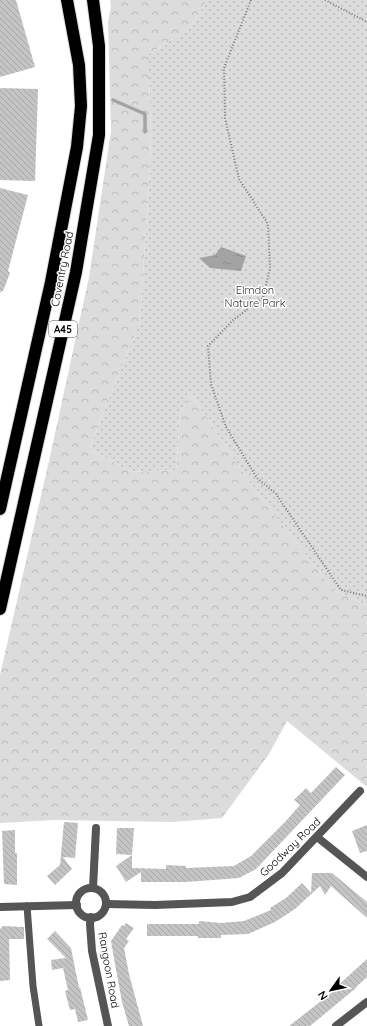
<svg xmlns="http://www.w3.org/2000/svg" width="367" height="1026" viewBox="0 0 367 1026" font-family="Quicksand,sans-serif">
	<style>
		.green { fill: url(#green-dots) }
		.forest { fill: url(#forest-crowns) }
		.water { fill: url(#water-ripples) }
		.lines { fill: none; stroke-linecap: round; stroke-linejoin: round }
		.stream { stroke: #a3a3a3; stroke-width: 3.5 }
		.building { fill: url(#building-back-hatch) }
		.highway-casing { stroke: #dbdbdb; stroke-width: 14 }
		.path { stroke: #777; stroke-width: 2; stroke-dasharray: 1 2; stroke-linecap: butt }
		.lane { stroke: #555; stroke-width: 7 }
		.street { stroke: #555; stroke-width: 8 }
		.highway { stroke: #000; stroke-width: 12 }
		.labels { text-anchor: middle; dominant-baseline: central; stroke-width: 3; stroke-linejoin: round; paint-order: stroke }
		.shield { fill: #fff; stroke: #4c4c4c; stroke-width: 1 }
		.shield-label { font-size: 10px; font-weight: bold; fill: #000 }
		.street-label { font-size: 11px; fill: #000; stroke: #fff }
		.park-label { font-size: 11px; fill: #333; stroke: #fff }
	</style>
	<defs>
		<pattern id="green-dots" width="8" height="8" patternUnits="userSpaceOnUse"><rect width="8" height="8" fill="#dcdcdc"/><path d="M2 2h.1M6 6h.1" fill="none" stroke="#bbb" stroke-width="1.8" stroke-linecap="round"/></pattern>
		<pattern id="forest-crowns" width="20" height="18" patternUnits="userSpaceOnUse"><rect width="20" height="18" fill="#dcdcdc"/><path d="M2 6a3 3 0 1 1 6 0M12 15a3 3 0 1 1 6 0" fill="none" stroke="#bbb"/></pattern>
		<pattern id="water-ripples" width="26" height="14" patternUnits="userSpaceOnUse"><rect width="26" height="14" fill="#a3a3a3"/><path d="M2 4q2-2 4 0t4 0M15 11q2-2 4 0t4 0" fill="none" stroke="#8b8b8b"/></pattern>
		<pattern id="building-back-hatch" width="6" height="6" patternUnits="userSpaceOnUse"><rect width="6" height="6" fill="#c4c4c4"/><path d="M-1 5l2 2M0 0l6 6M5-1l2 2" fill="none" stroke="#a7a7a7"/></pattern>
	</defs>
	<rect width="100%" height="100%" fill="#fff"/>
	<path class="green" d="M207 0H367V605L333 590 248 480 191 394 180 414 176 470 131 472 89 449 140 321 150 167 151 129 149 79V54L190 28Z"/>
	<path class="forest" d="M110 0H207L190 28 149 54V79L151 129 150 167 140 321 89 449 131 472 176 470 180 414 191 394 248 480 333 590 367 605V787L287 721 269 754 222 818 173 822 54 820 0 823V675L51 452 89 277 111 131 108 22 111 6Z"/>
	<path class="water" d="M221 247 246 256 241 271 210 268 199 258 215 255Z"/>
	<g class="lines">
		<path class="stream" d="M113 100 145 114V132"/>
	</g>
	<g class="building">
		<path d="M0 0H16L35 67 0 77Z"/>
		<path d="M0 88 38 89 35 181 0 180Z"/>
		<path d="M0 188 28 195 8 271 10 273 3 291H1L0 294Z"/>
		<path d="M336 767 345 775 256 869 239 878 186 882H141V872L126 882 116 866 132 855V868L166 869V865L186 866V868L234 866 251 856 285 822 300 805 294 800 306 788 311 793Z"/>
		<path d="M64 822 78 823 75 858 63 857 72 869 55 885 47 876 60 865Z"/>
		<path d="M367 825V851L360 853 352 831Z"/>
		<path d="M117 828H134L132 855 116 854Z"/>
		<path d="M15 830V853H17V885L4 884 2 831Z"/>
		<path d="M312 873H332L367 902V918L331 886 325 895 320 886 295 909 275 922 248 934 221 935V938H198V936H147V924H199V921L221 923 244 921 271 910 270 908 286 898 302 883 311 893Z"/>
		<path d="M126 923 134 928 126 939 129 941 124 948 129 974 143 1026H129L122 1002 113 953 111 941 122 925 124 926Z"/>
		<path d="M3 926 24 927V939H9L10 980 0 981V929Z"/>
		<path d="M55 931 71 948 79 988 80 987 88 1020 78 1022 75 1009 70 1010 65 991 68 990 63 968 52 970 51 960 66 958 47 939Z"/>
		<path d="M367 959V977L356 987V988L310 1026H289L334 991 333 990Z"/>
	</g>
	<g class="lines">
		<g class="highway-casing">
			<g id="highway">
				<path d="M0 509 51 282 77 147 81 106 79 65 67 0"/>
				<path d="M0 609 76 272 99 135V46L93 0"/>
			</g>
		</g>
		<g class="path">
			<path d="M251 0 224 68 225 118 239 179 268 224 270 268 263 298 233 320 208 346 211 384 226 427 257 478 276 494 341 590 367 596"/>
			<path d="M325 0 367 22"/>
		</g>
		<path class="lane" d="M27 906 33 986 39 1026"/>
		<g class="street">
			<path d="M317 837 367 877"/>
			<path d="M93 888 96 828"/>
			<circle cx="91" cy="903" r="15"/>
			<path d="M106 904 155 905 207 903 232 902 250 897 282 873 360 791"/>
			<path d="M0 907 77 905"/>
			<path d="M91 917 90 924 92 951 108 1026"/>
			<path d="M336 1026 367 1002"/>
		</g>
		<use href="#highway" class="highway"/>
	</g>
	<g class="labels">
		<rect class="shield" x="49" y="321" width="28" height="16" rx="3"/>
		<g class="shield-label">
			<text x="63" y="329">A45</text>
		</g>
		<g class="street-label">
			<text transform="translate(62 269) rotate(-79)">Coventry Road</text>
			<text transform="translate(290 847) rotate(-44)">Goodway Road</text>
			<text transform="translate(109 970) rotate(80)">Rangoon Road</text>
		</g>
		<g class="park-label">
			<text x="255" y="290">Elmdon<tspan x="255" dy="13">Nature Park</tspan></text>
		</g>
	</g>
	<g transform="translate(331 990) rotate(237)" stroke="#ffffff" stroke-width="3" paint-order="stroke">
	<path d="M0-3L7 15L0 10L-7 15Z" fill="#000000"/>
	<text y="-6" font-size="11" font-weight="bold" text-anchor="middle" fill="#000000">N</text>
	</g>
</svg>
